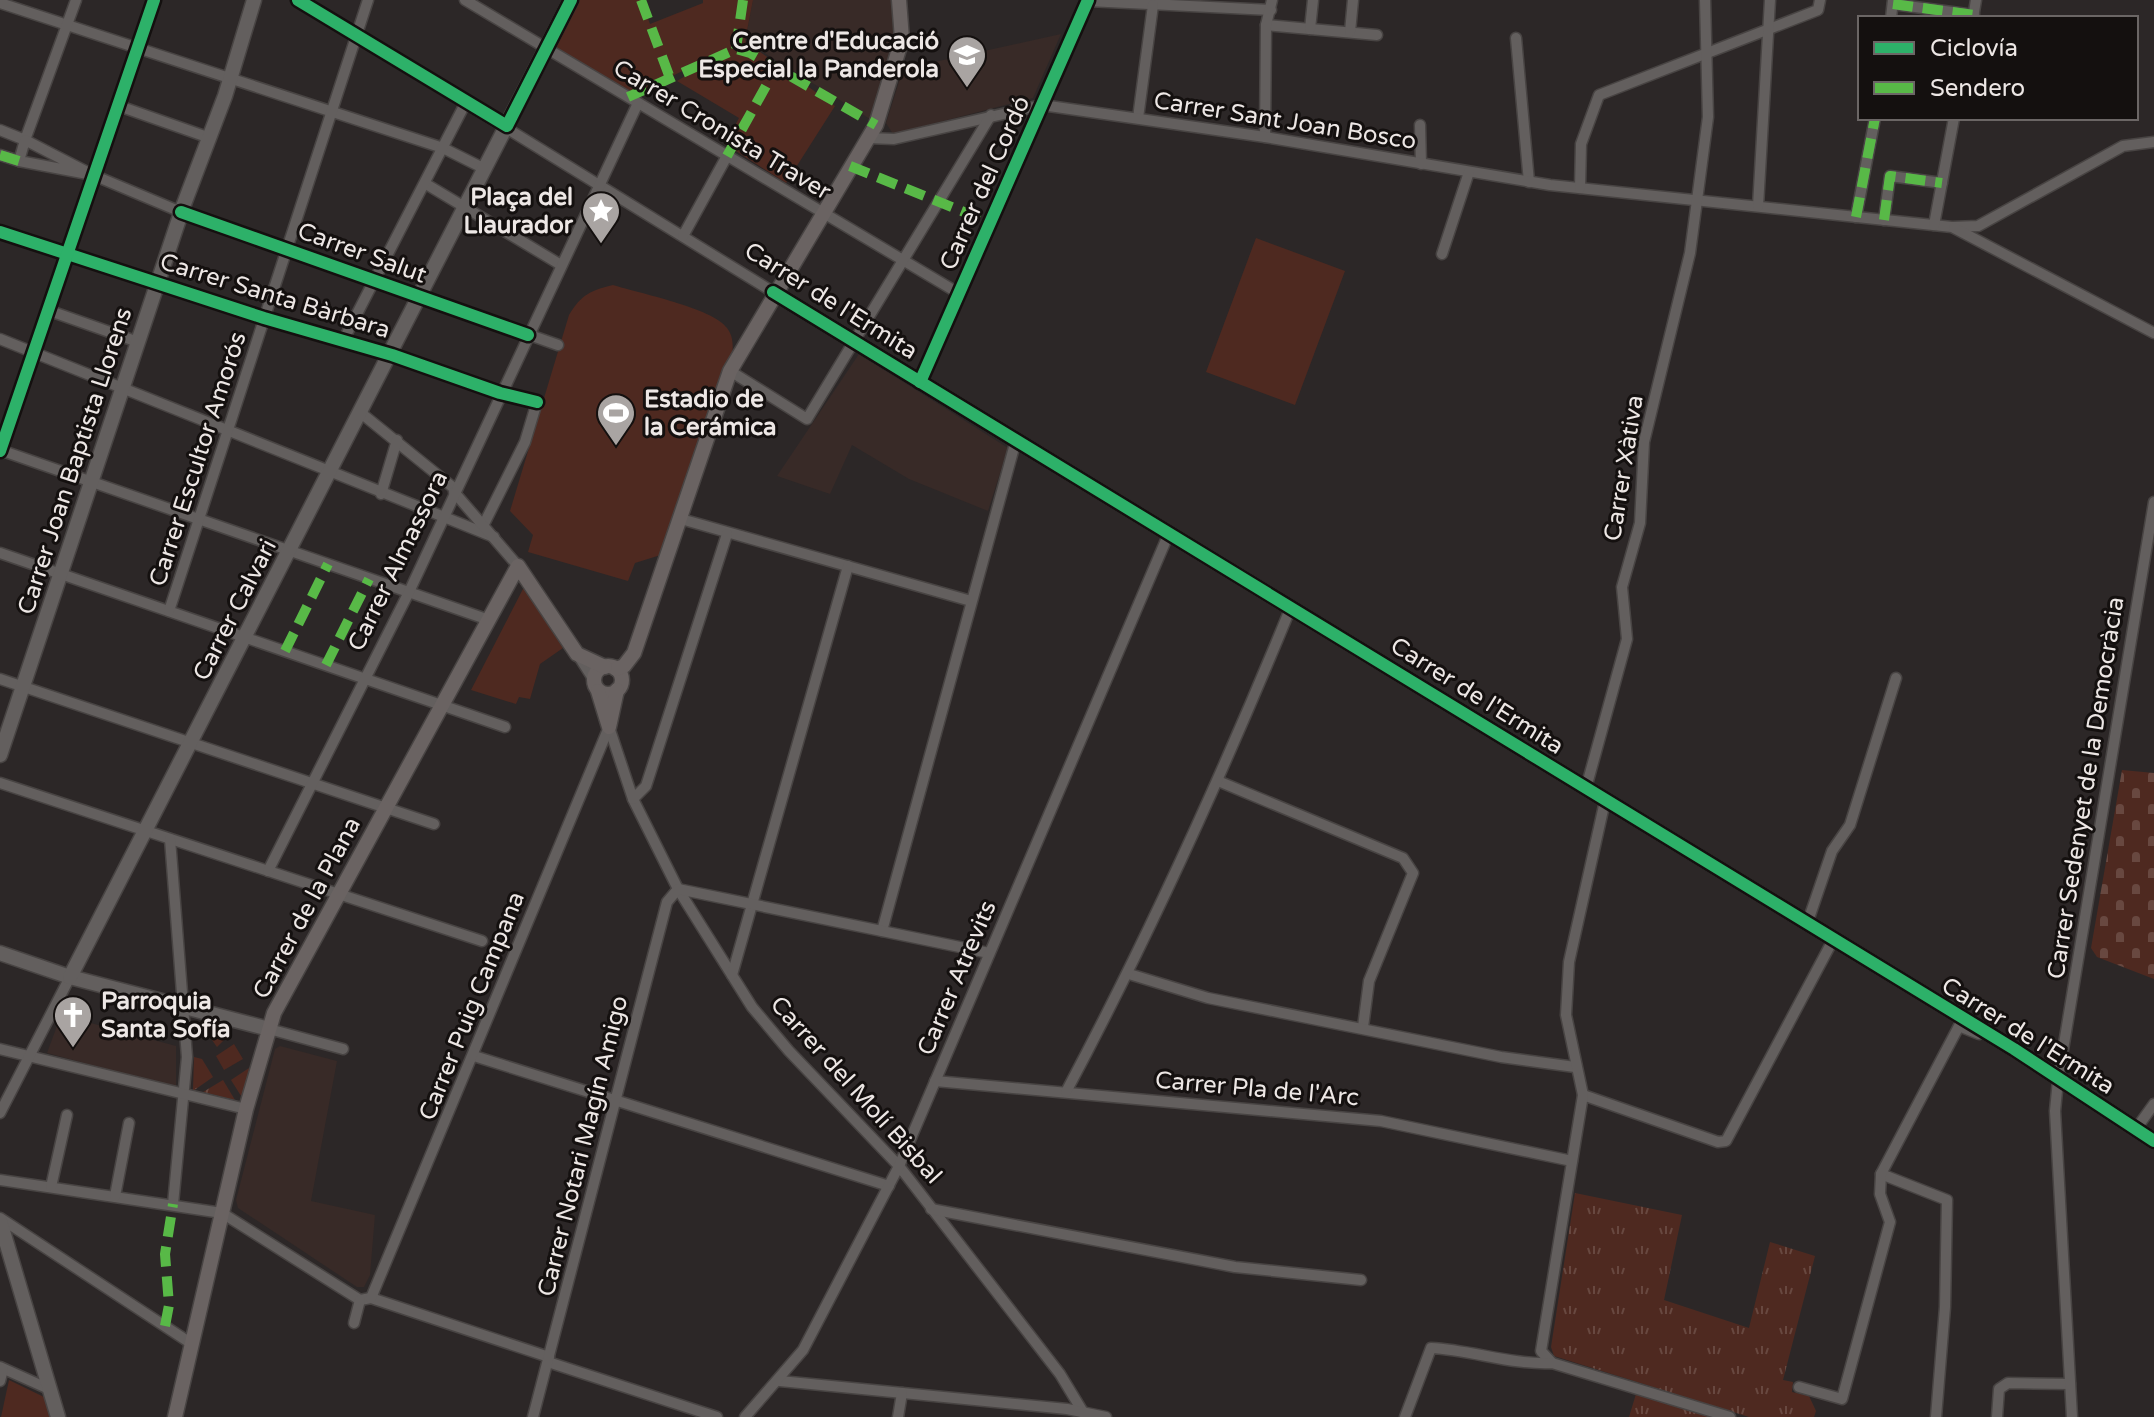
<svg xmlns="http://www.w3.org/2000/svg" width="2154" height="1417" viewBox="0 0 2154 1417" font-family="'Varela Round',sans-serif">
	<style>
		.built { fill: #382a27 }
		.grass { fill: url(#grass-tufts) }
		.cemetery { fill: url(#cemetery-stones) }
		.park { fill: #4e2920 }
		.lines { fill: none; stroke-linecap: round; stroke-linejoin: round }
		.minor-casing { stroke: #484443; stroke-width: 13 }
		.tertiary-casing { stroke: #484443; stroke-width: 17 }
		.secondary-casing { stroke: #484443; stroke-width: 17 }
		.minor { stroke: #635f5e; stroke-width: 10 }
		.tertiary { stroke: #635f5e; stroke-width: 14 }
		.secondary { stroke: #6a6362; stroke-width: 14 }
		.quiet { stroke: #58b947; stroke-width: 10; stroke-dasharray: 20 10; stroke-linecap: butt }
		.cycleway-casing { stroke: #14100f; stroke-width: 17 }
		.cycleway { stroke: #2db169; stroke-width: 12 }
		.labels { text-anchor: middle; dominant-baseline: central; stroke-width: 6; stroke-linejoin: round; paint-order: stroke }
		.poi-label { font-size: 24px; font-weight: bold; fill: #ede7e5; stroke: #14100f; text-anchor: end }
		.street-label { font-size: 24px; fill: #ede7e5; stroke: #14100f }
	</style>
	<defs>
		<pattern id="grass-tufts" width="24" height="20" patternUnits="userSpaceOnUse" patternTransform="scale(2)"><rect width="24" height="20" fill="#4e2920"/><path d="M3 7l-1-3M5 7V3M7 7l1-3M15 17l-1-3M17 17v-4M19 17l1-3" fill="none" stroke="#684840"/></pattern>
		<pattern id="cemetery-stones" width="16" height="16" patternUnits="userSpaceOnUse" patternTransform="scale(2)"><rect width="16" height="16" fill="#4e2920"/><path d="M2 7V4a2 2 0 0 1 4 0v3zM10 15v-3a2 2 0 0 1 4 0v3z" fill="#684840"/></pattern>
	</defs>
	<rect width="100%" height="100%" fill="#2c2727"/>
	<g class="built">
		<path d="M753 0H892L896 39 870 119 745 41Z"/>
		<path d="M1061 34 1033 98 893 134 886 123 903 69Z"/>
		<path d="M859 354 1008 448 988 511 909 479 852 445 830 494 777 476Z"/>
		<path d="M61 1015 176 1046V1088L47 1053Z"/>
		<path d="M280 1046 337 1061 311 1201 375 1215 370 1275 364 1287H357L238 1208 236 1200 275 1049Z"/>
	</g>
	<g class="grass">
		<path d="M200 1023 230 1034 217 1047Z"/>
		<path d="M194 1057 202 1059 213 1077 193 1091Z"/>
		<path d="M255 1064 243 1099 231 1080Z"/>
		<path d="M223 1080 235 1100 203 1092Z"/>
		<path d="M1575 1193 1682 1215 1664 1300 1749 1328 1770 1242 1815 1256 1783 1380 1793 1382 1792 1392 1809 1396 1816 1411 1814 1417H1749L1554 1356 1551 1347Z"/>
		<path d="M1636 1394 1712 1417H1629Z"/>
	</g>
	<path class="cemetery" d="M2122 770 2154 773V979L2097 957 2091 948Z"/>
	<g class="park">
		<path d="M576 0H641L650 24 703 3V0H753L745 41 835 106 786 183 725 144 739 118 677 81 731 48 628 97 553 46Z"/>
		<path d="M1256 238 1345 271 1295 405 1206 372Z"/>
		<path d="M613 285C638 293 713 308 727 328 734 337 733 347 732 359L667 553 635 563 628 581 528 552 533 535 510 511 569 315C581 295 591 290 613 285Z"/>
		<path d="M524 587 563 648 540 664 530 699 519 697 516 704 471 690Z"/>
		<path d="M234 1044 243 1059 224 1070 216 1056Z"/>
		<path d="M9 1380 44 1397 50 1417H1Z"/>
	</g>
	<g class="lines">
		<g class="minor-casing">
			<g id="minor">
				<path d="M298 0 773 292"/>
				<path d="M465 0 960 294"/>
				<path d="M1088 1 1271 10"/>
				<path d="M0 3 443 148 485 169"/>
				<path d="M1893 4 1974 15"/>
				<path d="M1891 18 1893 0"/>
				<path d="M1973 18 1976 0"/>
				<path d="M1266 25 1377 35"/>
				<path d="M1310 29 1313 0"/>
				<path d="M1350 32 1353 0"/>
				<path d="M1516 38 1529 182"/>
				<path d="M119 106 210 138"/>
				<path d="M1138 118 1153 5"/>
				<path d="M1420 125 1421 164"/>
				<path d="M0 130 25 140 76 0"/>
				<path d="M1265 137 1266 25 1272 0"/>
				<path d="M868 138 894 139 1042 105 1265 137 1550 185 1952 227 1978 226 2123 146 2154 142"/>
				<path d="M0 155 19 161"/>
				<path d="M93 175 19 161 25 140 93 175 181 212 558 345"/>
				<path d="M426 184 561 265"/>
				<path d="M1580 188 1581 144 1599 95 1818 10 1820 0"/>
				<path d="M1758 206 1770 0"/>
				<path d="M1856 217 1875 118"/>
				<path d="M1884 220 1890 176 1942 183"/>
				<path d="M1934 225 1954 118"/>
				<path d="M1954 228 2154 333"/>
				<path d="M0 232 264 318 392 355 500 393 537 402 525 442 483 526"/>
				<path d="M683 236 727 156"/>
				<path d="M1442 254 1469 172"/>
				<path d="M50 311 138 342"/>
				<path d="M0 339 494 537"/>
				<path d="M343 341 466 102"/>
				<path d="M730 371 807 419 991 115"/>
				<path d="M920 382 1088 0"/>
				<path d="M361 413 455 489"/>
				<path d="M0 450 489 620"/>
				<path d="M0 451 154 0"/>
				<path d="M454 492 518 566"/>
				<path d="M381 494 397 440"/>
				<path d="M681 519 971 601"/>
				<path d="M0 553 505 727"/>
				<path d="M169 611 368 0"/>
				<path d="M578 655 594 680"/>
				<path d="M0 679 434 824"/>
				<path d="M609 727 633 799 678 889 752 1007 789 1051 899 1166 1060 1374 1086 1417"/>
				<path d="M1218 781 1403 858 1413 873 1369 981 1363 1027"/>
				<path d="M0 783 482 941"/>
				<path d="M1586 788 1627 639 1622 587 1640 523 1644 442 1690 253 1708 117 1705 0"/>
				<path d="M633 799 646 786 727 534"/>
				<path d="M170 839 187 1057 173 1204"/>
				<path d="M268 871 409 592 638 103"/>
				<path d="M1807 924 1832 851 1850 825 1896 678"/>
				<path d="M882 931 1016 440"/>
				<path d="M1129 974 1208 998 1501 1057 1575 1067"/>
				<path d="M732 975 848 566"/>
				<path d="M269 1029 343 1049"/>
				<path d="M0 1049 246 1109"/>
				<path d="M474 1056 889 1186"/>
				<path d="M935 1081 1381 1121 1572 1161"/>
				<path d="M1066 1092C1150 934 1223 773 1291 607"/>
				<path d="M1583 1095 1718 1142 1726 1141 1833 940"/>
				<path d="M0 1113 70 977"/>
				<path d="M2136 1129 2154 1104"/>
				<path d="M1881 1174 1947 1200 1945 1307 1936 1417"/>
				<path d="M0 1180 222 1213 360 1300 371 1298 549 1357"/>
				<path d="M51 1187 67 1115"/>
				<path d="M115 1196 129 1123"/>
				<path d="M931 1209 1235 1267 1361 1280"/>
				<path d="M0 1218 192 1344"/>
				<path d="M371 1298 609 727"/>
				<path d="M354 1323 360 1300"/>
				<path d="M548 1362 717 1417"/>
				<path d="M1552 1363 1541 1351 1583 1095 1566 1015 1569 962 1605 801"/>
				<path d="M0 1367 49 1389"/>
				<path d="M0 1381 3 1369"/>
				<path d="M780 1381 1067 1409 1106 1417"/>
				<path d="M1799 1387 1842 1399 1890 1222 1880 1194 1881 1174 1959 1026 1979 1034"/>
				<path d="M533 1417 667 902 678 889 989 953"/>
				<path d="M745 1417 803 1350 899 1166 1169 533"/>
				<path d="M898 1417 902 1393"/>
				<path d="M1405 1417 1431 1348C1472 1350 1511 1365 1552 1363L1730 1417"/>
				<path d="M1997 1417 1999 1389 2008 1383 2070 1384"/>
				<path d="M2072 1417 2055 1111 2058 1080 2154 502"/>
			</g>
		</g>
		<g class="tertiary-casing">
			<g id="tertiary">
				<path d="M773 292 2014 1049 2154 1141"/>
				<path d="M0 755 184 204 225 96 254 0"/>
				<path d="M0 953 70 977 269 1029"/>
				<path d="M70 977 571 0"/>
				<path d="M0 1221 58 1417"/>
			</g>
		</g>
		<g class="secondary-casing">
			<g id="secondary">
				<circle cx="608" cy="680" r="14"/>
				<path d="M616 669 624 666 634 653 730 371 876 125 902 39 899 0"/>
				<path d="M598 691 609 727 617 690"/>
				<path d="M175 1417 246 1109 274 1013 518 566 577 654 605 667"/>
			</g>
		</g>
		<use href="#minor" class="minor"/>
		<use href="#tertiary" class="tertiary"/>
		<use href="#secondary" class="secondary"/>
		<g class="quiet">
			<path d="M641 0 670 78"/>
			<path d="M1893 4 1974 15"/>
			<path d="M736 49 743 0"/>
			<path d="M628 97 736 49 750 53 876 125"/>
			<path d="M0 155 19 161"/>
			<path d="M727 156 776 68"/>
			<path d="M850 166 991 223"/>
			<path d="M1856 217 1875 118"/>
			<path d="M1884 220 1890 176 1942 183"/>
			<path d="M285 651 328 564"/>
			<path d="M326 665 369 579"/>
			<path d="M165 1326 169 1305 165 1254 173 1204"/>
		</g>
		<g class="cycleway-casing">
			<g id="cycleway">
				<path d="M298 0 507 126 571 0"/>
				<path d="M181 212 528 335"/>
				<path d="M0 232 264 318 392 355 500 393 537 402"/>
				<path d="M773 292 2014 1049 2154 1141"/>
				<path d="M920 382 1088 0"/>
				<path d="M0 451 154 0"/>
			</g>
		</g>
		<use href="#cycleway" class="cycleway"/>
	</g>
	<defs>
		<g id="school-pin" transform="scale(2)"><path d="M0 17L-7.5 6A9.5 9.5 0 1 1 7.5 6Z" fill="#a9a4a2" stroke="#14100f"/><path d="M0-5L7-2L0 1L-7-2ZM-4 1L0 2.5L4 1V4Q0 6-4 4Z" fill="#fff"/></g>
		<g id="sight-pin" transform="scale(2)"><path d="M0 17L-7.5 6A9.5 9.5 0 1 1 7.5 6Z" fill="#a9a4a2" stroke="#14100f"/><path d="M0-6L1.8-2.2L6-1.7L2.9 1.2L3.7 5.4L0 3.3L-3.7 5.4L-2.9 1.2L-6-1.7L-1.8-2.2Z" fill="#fff"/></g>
		<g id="stadium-pin" transform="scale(2)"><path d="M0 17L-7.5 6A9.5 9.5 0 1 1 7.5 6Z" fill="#a9a4a2" stroke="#14100f"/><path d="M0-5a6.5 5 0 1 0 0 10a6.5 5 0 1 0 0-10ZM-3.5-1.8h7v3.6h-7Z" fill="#fff"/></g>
		<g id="church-pin" transform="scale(2)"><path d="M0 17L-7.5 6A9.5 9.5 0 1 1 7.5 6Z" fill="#a9a4a2" stroke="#14100f"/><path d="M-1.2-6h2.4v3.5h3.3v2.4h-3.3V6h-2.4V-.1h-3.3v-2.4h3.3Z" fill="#fff"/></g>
	</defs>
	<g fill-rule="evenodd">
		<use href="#school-pin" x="967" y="55"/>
		<use href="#sight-pin" x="601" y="211"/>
		<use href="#stadium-pin" x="616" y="413"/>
		<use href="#church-pin" x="73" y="1015"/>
	</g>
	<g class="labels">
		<g class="poi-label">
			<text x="939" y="41">Centre d'Educació<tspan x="939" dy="28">Especial la Panderola</tspan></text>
			<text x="573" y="197">Plaça del<tspan x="573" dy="28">Llaurador</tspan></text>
			<text x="644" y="399" text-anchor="start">Estadio de<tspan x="644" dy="28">la Cerámica</tspan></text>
			<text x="101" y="1001" text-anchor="start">Parroquia<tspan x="101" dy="28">Santa Sofía</tspan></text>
		</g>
		<g class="street-label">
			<text transform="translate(1285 121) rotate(9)">Carrer Sant Joan Bosco</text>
			<text transform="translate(722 130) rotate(31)">Carrer Cronista Traver</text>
			<text transform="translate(985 183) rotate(-66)">Carrer del Cordó</text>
			<text transform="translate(362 253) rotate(20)">Carrer Salut</text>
			<text transform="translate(275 296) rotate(17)">Carrer Santa Bàrbara</text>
			<text transform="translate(831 301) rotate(32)">Carrer de l'Ermita</text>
			<text transform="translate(198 459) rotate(-72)">Carrer Escultor Amorós</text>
			<text transform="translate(75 461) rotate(-72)">Carrer Joan Baptista Llorens</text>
			<text transform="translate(1624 468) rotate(-81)">Carrer Xàtiva</text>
			<text transform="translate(398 561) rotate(-64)">Carrer Almassora</text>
			<text transform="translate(235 610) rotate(-63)">Carrer Calvari</text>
			<text transform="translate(1477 696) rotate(32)">Carrer de l'Ermita</text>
			<text transform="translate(2086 788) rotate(-81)">Carrer Sedenyet de la Democràcia</text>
			<text transform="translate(307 908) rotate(-62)">Carrer de la Plana</text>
			<text transform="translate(957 978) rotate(-67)">Carrer Atrevits</text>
			<text transform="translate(472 1006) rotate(-68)">Carrer Puig Campana</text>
			<text transform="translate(2028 1036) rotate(32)">Carrer de l'Ermita</text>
			<text transform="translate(1257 1089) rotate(5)">Carrer Pla de l'Arc</text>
			<text transform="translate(856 1090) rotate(48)">Carrer del Molí Bisbal</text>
			<text transform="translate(583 1146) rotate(-76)">Carrer Notari Magín Amigo</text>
		</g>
	</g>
	<rect x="1858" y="16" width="280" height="104" fill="#14100f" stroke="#6b6665" stroke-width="2"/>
	<rect x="1874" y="42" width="40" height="12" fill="#2db169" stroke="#6b6665" stroke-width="2"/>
	<text x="1930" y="56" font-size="24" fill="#ede7e5">Ciclovía</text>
	<rect x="1874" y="82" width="40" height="12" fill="#58b947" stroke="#6b6665" stroke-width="2"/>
	<text x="1930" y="96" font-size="24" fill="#ede7e5">Sendero</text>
</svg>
